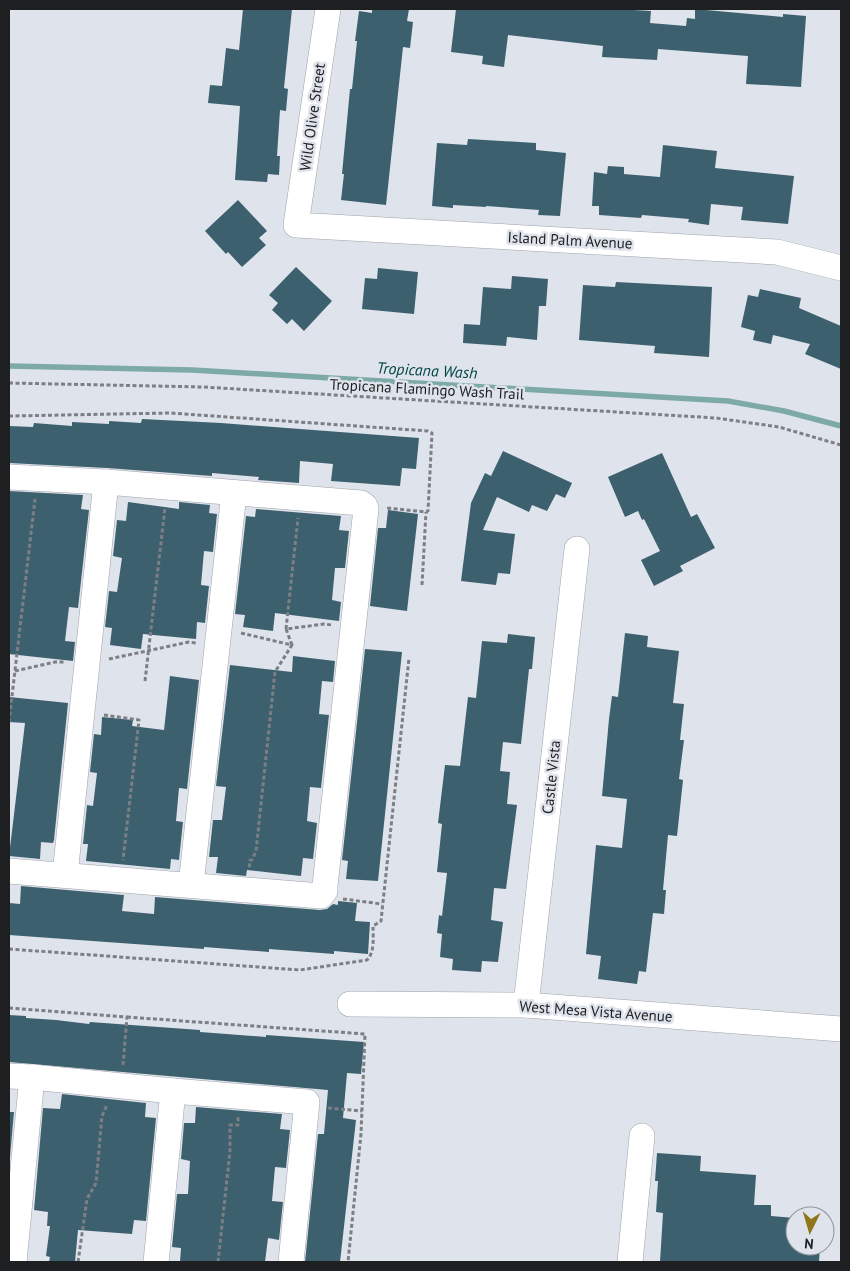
<svg xmlns="http://www.w3.org/2000/svg" width="850" height="1271" viewBox="0 0 850 1271" font-family="'PT Sans',sans-serif">
	<style>
		.lines { fill: none; stroke-linecap: round; stroke-linejoin: round }
		.stream { stroke: #7da9a7; stroke-width: 5.5 }
		.building { fill: #3d606f }
		.minor-casing { stroke: #9fa3aa; stroke-width: 26 }
		.path { stroke: #7c7f84; stroke-width: 3; stroke-dasharray: 4 2.5; stroke-linecap: butt }
		.minor { stroke: #fff; stroke-width: 25 }
		.labels { text-anchor: middle; dominant-baseline: central; stroke-width: 5; stroke-linejoin: round; paint-order: stroke }
		.street-label { font-size: 15px; fill: #1d1f21; stroke: #dfe3eb }
		.water-label { font-size: 16px; font-style: italic; fill: #004544; stroke: #dfe3eb }
	</style>
	<rect width="100%" height="100%" fill="#dfe3eb"/>
	<g class="lines">
		<path class="stream" d="M9 366 192 370 728 401 784 411 841 426"/>
	</g>
	<g class="building">
		<path d="M243 9H292L284 88 288 89 286 111 280 110 277 156H280L279 175 268 174 267 182 235 180 240 106 208 103 210 85 222 86 226 48 239 50Z"/>
		<path d="M372 9H409L407 21 413 22 410 48 403 47 386 205 341 200 344 174H342L350 89H352L357 41H355L359 11 372 13Z"/>
		<path d="M456 9H634V10L651 11 650 23 686 26 687 18 695 19V9L783 17V14L806 16 801 87 746 84 748 56 658 49 657 60 602 57 603 46 508 35 504 67 482 64 483 56 451 52Z"/>
		<path d="M468 139 536 143V150L566 153 560 216 538 215 539 210 486 206V207L453 205V208L432 206 437 143 467 145Z"/>
		<path d="M663 145 717 151 715 168 794 176 788 224 741 220 743 207 711 204 709 225 688 222 689 219 642 215 641 218 599 215V206H592L594 172 607 174 608 166 624 167V174L660 177Z"/>
		<path d="M238 200 267 231 259 238 266 245 242 267 228 252 226 254 205 231Z"/>
		<path d="M296 267 332 301 304 331 292 319 287 324 272 310 278 303 269 295Z"/>
		<path d="M378 268 418 272 414 314 362 309 365 278 377 279Z"/>
		<path d="M512 276 548 279 546 306H539L537 340 507 337 506 346 463 343 464 324 480 325 483 287 511 289Z"/>
		<path d="M616 282 712 287 709 357 654 353 655 346 579 340 583 285 615 287Z"/>
		<path d="M760 289 801 298 799 308 841 326V369L805 354 810 344 773 335 771 344 753 340 755 331 741 327 748 295 758 297Z"/>
		<path d="M142 419 221 423 419 438 416 469 402 468 400 486 331 481 333 464 300 461 299 483 258 480 259 477 212 473V476L107 468 9 463V426L33 427 34 423 72 426V422L109 424V421L141 423Z"/>
		<path d="M503 451 572 483 565 498 556 494 547 511 532 505 529 512 497 497 483 530 515 534 510 574 498 573 496 585 461 581 471 503 485 473 491 476Z"/>
		<path d="M662 453 691 517 697 514 715 548 680 566 683 571 654 586 641 560 660 551 644 519 642 520 638 511 625 517 608 477Z"/>
		<path d="M9 491 83 495 81 509 89 510 78 608 69 607 65 641 75 642 73 661 9 654Z"/>
		<path d="M128 502 179 509V502L210 505 209 513 217 514 213 552 204 551 201 585 209 586 205 623 197 622 196 639 143 634 141 649 110 645 112 628 105 627 109 591 117 592 122 558 113 556 117 520 126 521Z"/>
		<path d="M256 509 341 516 339 530 349 531 345 568H335L332 600 341 602 339 621 275 613 273 631 243 627 245 615 235 614 246 516 255 517Z"/>
		<path d="M388 510 418 514 407 611 370 606 378 528H386Z"/>
		<path d="M625 633 648 636 647 647 679 651 673 703 684 704 680 740H684L679 779 683 780 677 836 668 835 663 890H666L664 914 653 913 646 972 639 971 637 984 598 979 601 956 586 954 596 845 622 848 627 799 602 796 609 719 612 696 618 697Z"/>
		<path d="M508 634 535 637 532 669H529L521 744 503 742 500 771 510 772 507 804 517 805 506 889 494 888 491 920 503 922 498 962 482 961 481 972 452 970 453 959 440 957 442 934 437 933 439 915 442 916 447 873 437 872 442 824 438 823 445 765 460 766 468 697 476 698 482 641 507 643Z"/>
		<path d="M365 649 402 652 378 881 346 879 348 861 342 860Z"/>
		<path d="M293 656 335 661 333 682 322 681 319 714 329 715 321 788 310 787 307 821 317 823 313 859 303 858 301 876 247 870 246 876 216 873 218 857H209L213 820H222L226 787 216 786 230 665 292 672Z"/>
		<path d="M170 676 199 680 187 789 179 788 176 821 183 822 179 860 171 859 170 869 86 861 88 844H83L87 805 93 806 97 773 90 772 94 734 101 735 102 717 133 720 132 726 164 730Z"/>
		<path d="M9 697 68 703 54 840 53 843 41 842 40 859 9 856 25 723 9 722Z"/>
		<path d="M21 886 124 895 122 911 154 914 155 897 320 910 327 909 333 904 338 905V901L357 903 355 921 370 922 368 954 334 951V954L269 949V952L204 947V949L9 935V903L20 904Z"/>
		<path d="M9 1015 26 1016V1018L56 1020 89 1024 90 1022 200 1030V1032L266 1037V1035L364 1042 361 1074 347 1073 343 1118 356 1120 340 1262H305L318 1134H324L328 1090 9 1062Z"/>
		<path d="M62 1094 146 1103 145 1117 156 1118 146 1221 134 1220 132 1234 78 1230 75 1262H49L50 1257 46 1256 50 1226H47L48 1212 34 1210 43 1108 60 1109Z"/>
		<path d="M196 1107 282 1114 280 1129 290 1130 286 1168 275 1167 272 1201 283 1202 279 1240 268 1238 265 1262H180L181 1248 172 1247 177 1194H188L190 1161 181 1159 184 1123H195Z"/>
		<path d="M9 1112H14L9 1168Z"/>
		<path d="M657 1153 701 1156 700 1171 756 1175 754 1205H771V1216L795 1218V1246H820L819 1262H660L663 1213 656 1212 658 1181H655Z"/>
	</g>
	<g class="lines">
		<g class="minor-casing">
			<g id="minor">
				<path d="M328 9 296 225 777 252 841 268"/>
				<path d="M9 477 106 482 361 503 365 506 366 509 325 886V891L321 896 9 871"/>
				<path d="M65 875 106 482"/>
				<path d="M191 885 234 493"/>
				<path d="M350 1004 526 1005 841 1029"/>
				<path d="M526 1005 577 549"/>
				<path d="M9 1076 32 1077"/>
				<path d="M173 1091 307 1102 291 1262"/>
				<path d="M14 1262 32 1077 173 1091 156 1262"/>
				<path d="M630 1262 642 1136"/>
			</g>
		</g>
		<g class="path">
			<path d="M9 383 203 387 716 418 779 427 841 445"/>
			<path d="M9 416 170 413 428 431 432 433 428 511 426 512 387 508"/>
			<path d="M422 585 426 512"/>
			<path d="M286 629 298 518"/>
			<path d="M241 633 292 645 275 672 256 851 252 860H250L249 870"/>
			<path d="M292 645 286 629 324 624 332 625"/>
			<path d="M109 659 189 642 196 643"/>
			<path d="M15 671 55 662H66"/>
			<path d="M145 681 165 508"/>
			<path d="M104 715 139 720 123 860"/>
			<path d="M9 722 35 499"/>
			<path d="M343 899 382 904"/>
			<path d="M9 949 300 970 367 960C375 952 373 937 373 926L381 921 409 658"/>
			<path d="M9 1008 127 1017 123 1065"/>
			<path d="M127 1017 365 1034 361 1134 348 1262"/>
			<path d="M328 1108 362 1111"/>
			<path d="M78 1262 87 1199 96 1183 102 1116 107 1105"/>
			<path d="M218 1262 230 1151V1125H238V1117"/>
		</g>
		<use href="#minor" class="minor"/>
	</g>
	<g class="labels">
		<g class="street-label">
			<text transform="translate(312 117) rotate(-82)">Wild Olive Street</text>
			<text transform="translate(570 240) rotate(3)">Island Palm Avenue</text>
			<text transform="translate(427 389) rotate(3)">Tropicana Flamingo Wash Trail</text>
			<text transform="translate(551 777) rotate(-84)">Castle Vista</text>
			<text transform="translate(596 1011) rotate(4)">West Mesa Vista Avenue</text>
		</g>
		<g class="water-label">
			<text transform="translate(427 370) rotate(3)">Tropicana Wash</text>
		</g>
	</g>
	<rect width="850" height="1271" fill="none" stroke="#1d1f21" stroke-width="20"/>
	<g transform="translate(810 1231) rotate(185)"><circle r="24" fill="#dfe3eb" stroke="#91959a"/>
	<path d="M0-4L9 19L0 12L-9 19Z" fill="#90751a"/>
	<text y="-8" font-size="14" font-weight="bold" text-anchor="middle" fill="#1d1f21">N</text>
	</g>
</svg>
